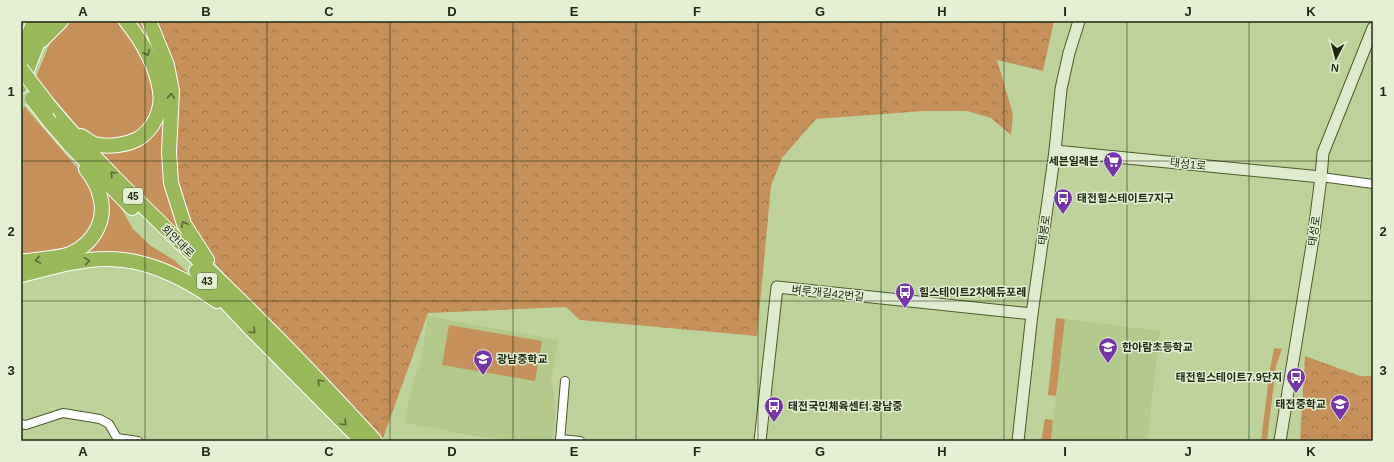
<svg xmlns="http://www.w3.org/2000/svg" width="1394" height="462" viewBox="0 0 1394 462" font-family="Arial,'Noto Sans KR',sans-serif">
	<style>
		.built { fill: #b3ca8c }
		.grass { fill: #c6905a }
		.forest { fill: url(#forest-crowns) }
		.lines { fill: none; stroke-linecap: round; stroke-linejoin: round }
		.street-casing { stroke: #4a5b29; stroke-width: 10 }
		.secondary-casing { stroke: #4a5b29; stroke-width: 13 }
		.highway-casing { stroke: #fff; stroke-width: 16 }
		.street { stroke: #fff; stroke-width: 8 }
		.secondary { stroke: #e0eace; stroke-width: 11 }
		.highway { stroke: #98b85a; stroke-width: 14 }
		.highway-bridge-casing { stroke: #fff; stroke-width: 16; stroke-linecap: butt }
		.highway-bridge { stroke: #98b85a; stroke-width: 14 }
		.oneway { stroke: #576934 }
		.grid { fill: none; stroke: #212914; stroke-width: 1; stroke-opacity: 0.55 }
		.labels { text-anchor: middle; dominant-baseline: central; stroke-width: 3; stroke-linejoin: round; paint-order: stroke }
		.shield { fill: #e4efd4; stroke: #5c644e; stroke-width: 1 }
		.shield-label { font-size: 10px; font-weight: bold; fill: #212914 }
		.poi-label { font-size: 11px; font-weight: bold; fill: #212914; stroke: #e4efd4; text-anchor: start }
		.street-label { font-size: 11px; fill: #212914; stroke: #e4efd4 }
		.neatline { fill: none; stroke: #212914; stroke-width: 1.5 }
		.grid-label { font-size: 13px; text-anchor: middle; font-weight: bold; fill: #212914 }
	</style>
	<defs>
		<pattern id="forest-crowns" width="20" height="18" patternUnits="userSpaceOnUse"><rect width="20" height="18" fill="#c6905a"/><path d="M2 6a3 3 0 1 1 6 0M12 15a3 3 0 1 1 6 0" fill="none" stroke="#a07649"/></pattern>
	</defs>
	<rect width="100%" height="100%" fill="#bed39c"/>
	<g class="built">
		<path d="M428 316 558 340 551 381 554 393 555 418 552 441H520L477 436 404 423 416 371 420 367Z"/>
		<path d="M1065 319 1160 331 1147 441H1051Z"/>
	</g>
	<g class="grass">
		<path d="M68 21H117L132 34 147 66 154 97 152 114 141 128 130 136 112 140H95L77 126 36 77 52 38Z"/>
		<path d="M131 21H143L164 78V129L163 165 166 193 177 223 187 240 92 147 122 150 163 107Z"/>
		<path d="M24 106 92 185 98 212 83 242 68 249 21 258V116Z"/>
		<path d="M102 188 119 205 133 229 151 246 174 260 193 278 157 264 21 266 83 252 101 237 107 211Z"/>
		<path d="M1056 318 1065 319 1056 396 1048 395Z"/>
		<path d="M449 325 542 341 535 381 442 365Z"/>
		<path d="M1274 348 1282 349 1276 366 1267 441H1261L1270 369Z"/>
		<path d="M1045 419 1053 420 1051 441H1041Z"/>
	</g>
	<g class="forest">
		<path d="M156 21H1054L1043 71 997 60 1013 114 1011 135 991 118 967 111H924L816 119 782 158 771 186 757 336 580 320 566 307 428 313 382 441 218 267 194 233 183 206 175 172 178 93 173 60Z"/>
		<path d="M1305 356 1360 376H1373V441H1300Z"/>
	</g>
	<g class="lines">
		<g class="street-casing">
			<g id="street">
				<path d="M1321 177 1373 184"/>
				<path d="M21 424 26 425 63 413 100 419 109 424 117 438 138 441"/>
				<path d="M560 439 580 441"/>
				<path d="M560 441 565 381"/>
			</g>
		</g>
		<g class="secondary-casing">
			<g id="secondary">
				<path d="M1055 151 1321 177"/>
				<path d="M760 441 777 287 1032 314"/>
				<path d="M1018 441 1032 314 1055 151 1061 89 1069 53 1079 21"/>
				<path d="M1280 441 1313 239 1321 177 1323 153 1373 28"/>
			</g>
		</g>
		<g class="highway-casing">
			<g id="highway">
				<path d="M149 21 167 65 172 91 169 152 171 183 184 224 207 260"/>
				<path d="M42 40 61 21"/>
				<path d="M21 54 34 21"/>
				<path d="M21 86 46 21"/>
				<path d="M50 107C102 169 162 224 219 280 273 332 325 386 375 441"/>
				<path d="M50 122 69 144 132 208"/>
				<path d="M81 136C85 138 89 142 94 144 101 146 110 146 118 145 125 144 132 142 138 139 154 129 163 109 160 91 156 65 142 41 126 21"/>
				<path d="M21 261H28C40 259 60 258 70 254 93 244 107 221 100 196 98 187 92 177 86 169"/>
				<path d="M196 271 248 326 362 441"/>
				<path d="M21 275C46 269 79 259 105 259 146 258 185 278 217 301"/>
			</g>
		</g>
		<use href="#street" class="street"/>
		<use href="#secondary" class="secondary"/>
		<use href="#highway" class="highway"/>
		<g class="highway-bridge-casing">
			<g id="highway-bridge">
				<path d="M21 69 50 107"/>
				<path d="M32 99 50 122"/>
			</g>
		</g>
		<use href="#highway-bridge" class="highway-bridge"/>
	</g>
	<defs><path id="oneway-chevron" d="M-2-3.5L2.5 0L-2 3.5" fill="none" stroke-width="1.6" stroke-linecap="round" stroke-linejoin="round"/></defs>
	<g class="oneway">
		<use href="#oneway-chevron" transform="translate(147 53) rotate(64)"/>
		<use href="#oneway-chevron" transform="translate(171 96) rotate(-88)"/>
		<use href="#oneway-chevron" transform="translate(113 174) rotate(-134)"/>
		<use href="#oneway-chevron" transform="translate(184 224) rotate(-115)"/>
		<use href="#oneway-chevron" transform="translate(38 260) rotate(170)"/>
		<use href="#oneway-chevron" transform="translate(87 261) rotate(-8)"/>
		<use href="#oneway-chevron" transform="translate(253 331) rotate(46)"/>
		<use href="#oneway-chevron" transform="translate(320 382) rotate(-134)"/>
		<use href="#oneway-chevron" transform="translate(344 423) rotate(45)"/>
	</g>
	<path class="grid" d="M145 21V441M267 21V441M390 21V441M513 21V441M636 21V441M758 21V441M881 21V441M1004 21V441M1127 21V441M1249 21V441M21 161H1373M21 301H1373"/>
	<defs>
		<g id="supermarket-pin" transform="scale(1)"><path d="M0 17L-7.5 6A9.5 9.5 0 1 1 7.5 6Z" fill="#7536ab" stroke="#e4efd4"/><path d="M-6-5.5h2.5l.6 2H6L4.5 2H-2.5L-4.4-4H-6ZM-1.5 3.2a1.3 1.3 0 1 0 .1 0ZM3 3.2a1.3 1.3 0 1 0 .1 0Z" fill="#fff"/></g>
		<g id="bus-pin" transform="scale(1)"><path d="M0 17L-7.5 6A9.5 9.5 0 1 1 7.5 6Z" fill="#7536ab" stroke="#e4efd4"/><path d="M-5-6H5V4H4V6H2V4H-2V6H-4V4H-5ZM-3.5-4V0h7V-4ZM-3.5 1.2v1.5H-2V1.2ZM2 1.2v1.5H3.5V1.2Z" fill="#fff"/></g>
		<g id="school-pin" transform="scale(1)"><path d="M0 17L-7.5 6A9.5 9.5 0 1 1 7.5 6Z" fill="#7536ab" stroke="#e4efd4"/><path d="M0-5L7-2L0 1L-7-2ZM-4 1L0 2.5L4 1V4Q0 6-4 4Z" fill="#fff"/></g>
	</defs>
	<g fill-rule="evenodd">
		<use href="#supermarket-pin" x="1113" y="161"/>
		<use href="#bus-pin" x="1063" y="198"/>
		<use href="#bus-pin" x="905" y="292"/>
		<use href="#school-pin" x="1108" y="347"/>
		<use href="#school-pin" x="483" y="359"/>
		<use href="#bus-pin" x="1296" y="377"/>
		<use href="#school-pin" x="1340" y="404"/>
		<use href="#bus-pin" x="774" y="406"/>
	</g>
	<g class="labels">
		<g class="shield">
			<rect x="123" y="188" width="20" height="16" rx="3"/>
			<rect x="197" y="273" width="20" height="16" rx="3"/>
		</g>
		<g class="shield-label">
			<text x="133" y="196">45</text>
			<text x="207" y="281">43</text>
		</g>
		<g class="poi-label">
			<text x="1099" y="161" text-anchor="end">세븐일레븐</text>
			<text x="1077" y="198">태전힐스테이트7지구</text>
			<text x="919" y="292">힐스테이트2차에듀포레</text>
			<text x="1122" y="347">한아람초등학교</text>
			<text x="497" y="359">광남중학교</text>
			<text x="1282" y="377" text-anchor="end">태전힐스테이트7.9단지</text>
			<text x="1326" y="404" text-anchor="end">태전중학교</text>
			<text x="788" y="406">태전국민체육센터.광남중</text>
		</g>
		<g class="street-label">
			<text transform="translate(1188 164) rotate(6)">태성1로</text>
			<text transform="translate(1044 230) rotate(-82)">태봉로</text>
			<text transform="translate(1314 231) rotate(-82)">태성로</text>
			<text transform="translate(178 241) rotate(44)">회안대로</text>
			<text transform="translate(828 293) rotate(6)">벼루개길42번길</text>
		</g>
	</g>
	<rect width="1394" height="462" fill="none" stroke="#e4efd4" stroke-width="44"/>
	<g transform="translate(1336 58) rotate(186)" stroke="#e4efd4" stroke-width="3" paint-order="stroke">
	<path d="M0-3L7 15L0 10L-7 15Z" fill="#212914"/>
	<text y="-6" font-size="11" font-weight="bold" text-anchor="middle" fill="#212914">N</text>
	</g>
	<rect x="22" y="22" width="1350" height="418" class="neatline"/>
	<g class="grid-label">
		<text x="83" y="16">A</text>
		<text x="206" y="16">B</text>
		<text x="329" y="16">C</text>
		<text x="452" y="16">D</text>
		<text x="574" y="16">E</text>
		<text x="697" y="16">F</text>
		<text x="820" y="16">G</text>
		<text x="942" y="16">H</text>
		<text x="1065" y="16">I</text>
		<text x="1188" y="16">J</text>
		<text x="1311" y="16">K</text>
		<text x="11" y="96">1</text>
		<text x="1383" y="96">1</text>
		<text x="11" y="236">2</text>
		<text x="1383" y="236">2</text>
		<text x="11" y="375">3</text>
		<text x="1383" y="375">3</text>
		<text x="83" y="456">A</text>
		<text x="206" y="456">B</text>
		<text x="329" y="456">C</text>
		<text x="452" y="456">D</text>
		<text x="574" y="456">E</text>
		<text x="697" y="456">F</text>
		<text x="820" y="456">G</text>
		<text x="942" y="456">H</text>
		<text x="1065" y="456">I</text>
		<text x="1188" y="456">J</text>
		<text x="1311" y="456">K</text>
	</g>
</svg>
